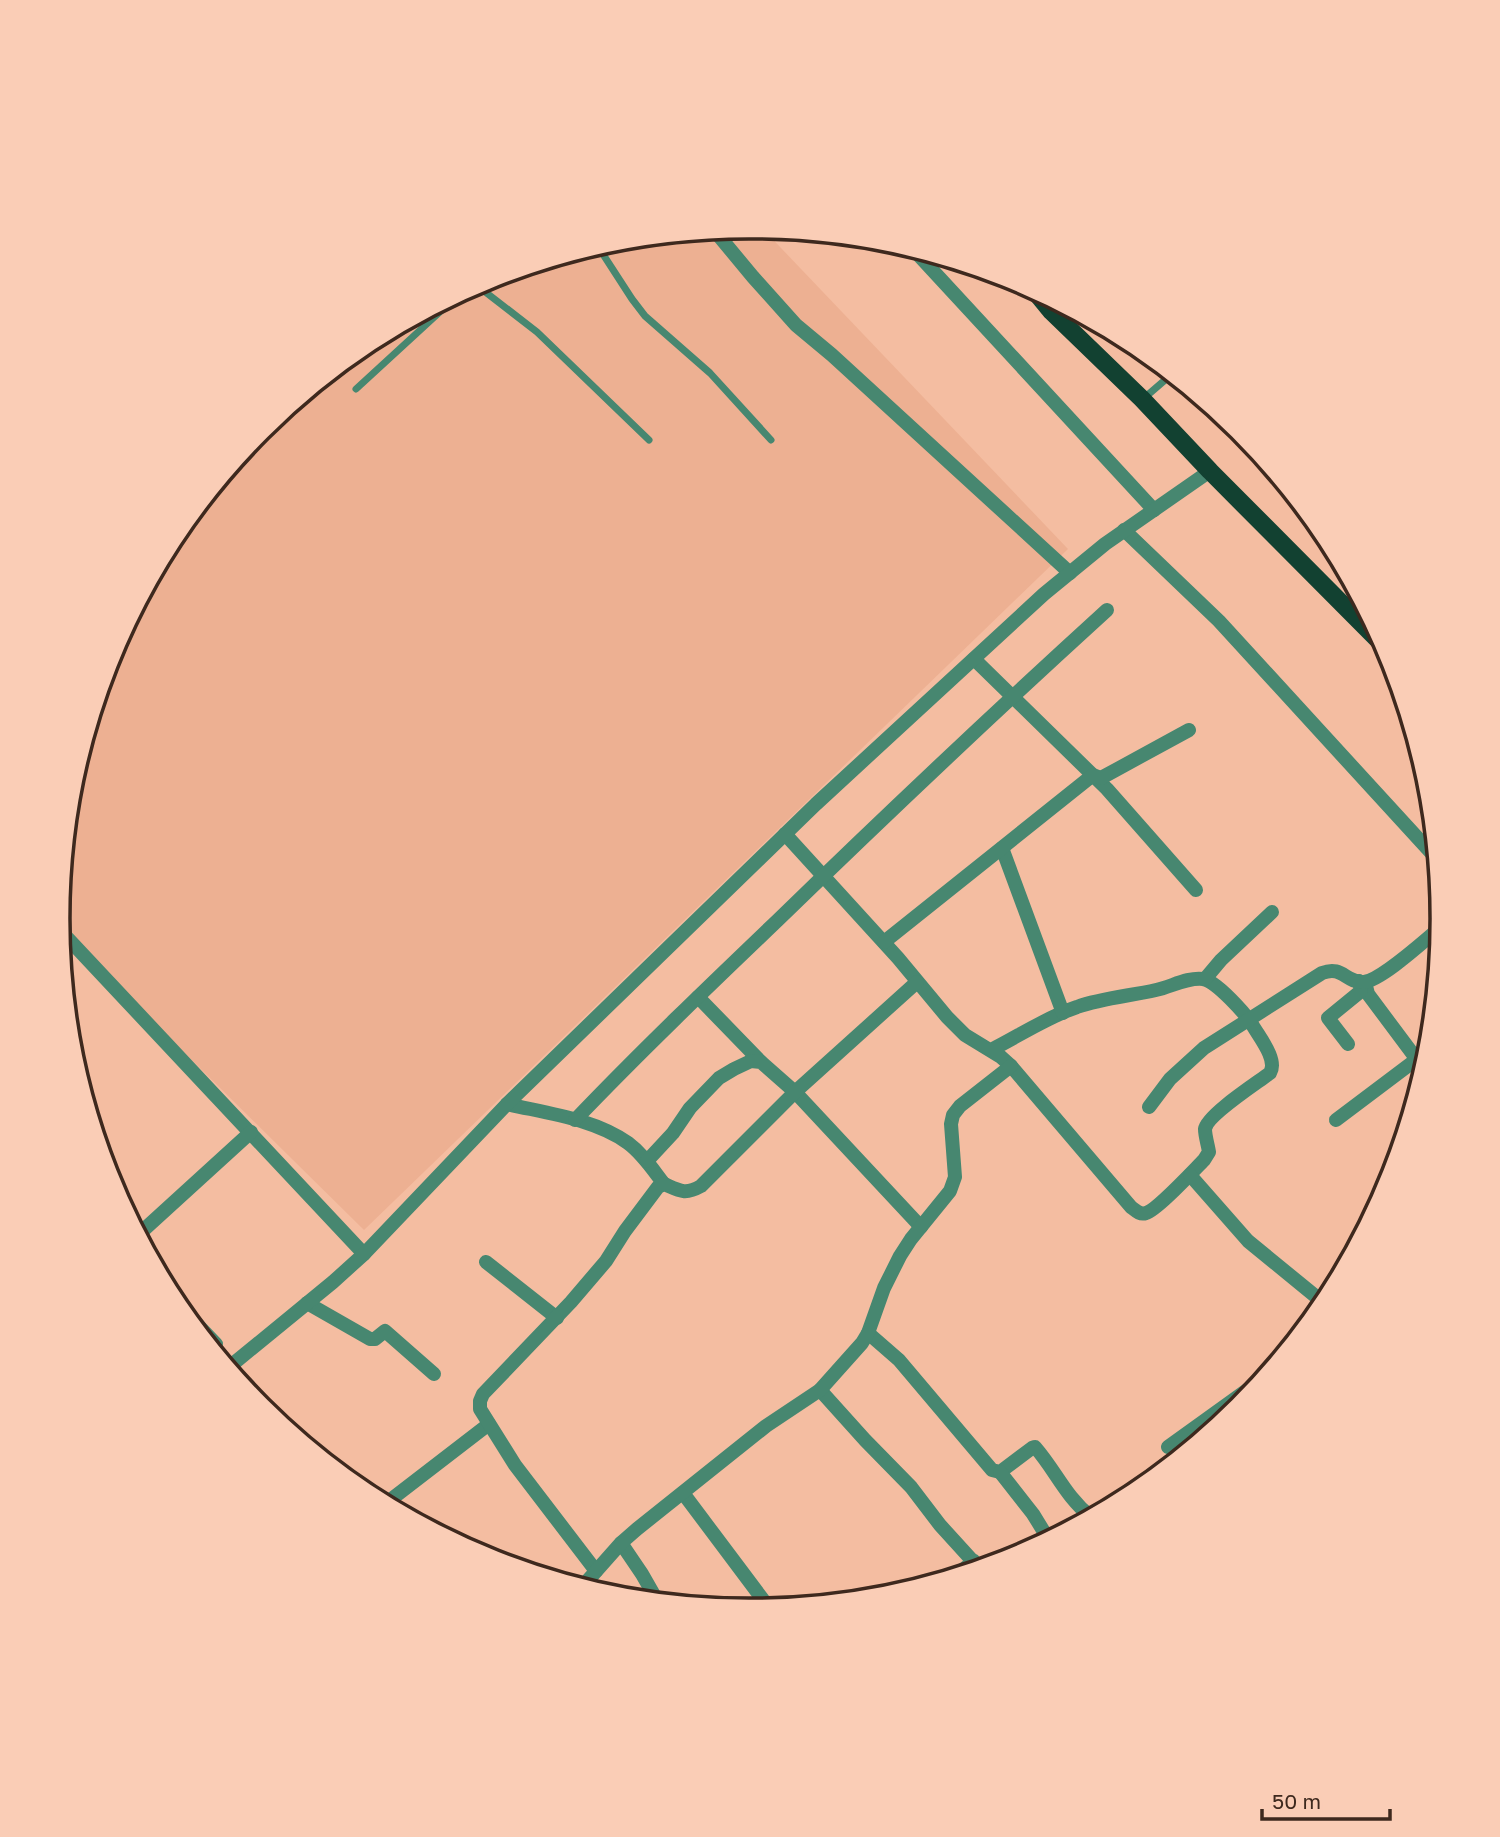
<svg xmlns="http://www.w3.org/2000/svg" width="1500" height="1837" viewBox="0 0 1500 1837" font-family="'Golos Text',sans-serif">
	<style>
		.built { fill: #edb092 }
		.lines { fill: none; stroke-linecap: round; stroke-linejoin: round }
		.service { stroke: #478770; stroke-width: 7 }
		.minor { stroke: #478770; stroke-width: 14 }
		.primary { stroke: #124131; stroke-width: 18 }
		.rim { fill: none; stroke: #3e291e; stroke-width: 3.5 }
	</style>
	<rect width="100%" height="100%" fill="#f4bda1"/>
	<path class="built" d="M750 226 761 227 1068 549 364 1230 59 929 58 918 71 783 111 653 175 534 261 429 366 343 485 279 615 239Z"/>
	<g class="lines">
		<g class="service">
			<path d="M597 245 632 299 645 316 710 373 771 440"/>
			<path d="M475 284 537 332 649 440"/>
			<path d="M356 389 442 310 458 293"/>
			<path d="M1143 399 1172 374"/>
		</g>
		<g class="minor">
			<path d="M714 230 753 277 796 325 832 355 1070 573"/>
			<path d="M912 248 1154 510"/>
			<path d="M1124 530 1219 621 1436 858"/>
			<path d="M974 659 1107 789 1196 890"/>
			<path d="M785 834 898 958 947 1017 965 1035 1001 1057 1011 1066 1131 1207C1136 1211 1140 1215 1146 1213 1157 1210 1194 1170 1204 1160L1209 1152C1208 1145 1205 1136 1205 1129 1207 1115 1257 1083 1270 1073 1278 1060 1260 1038 1253 1026 1246 1014 1216 981 1203 979 1187 977 1171 987 1156 990 1130 996 1102 998 1077 1007 1047 1017 1019 1036 991 1050"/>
			<path d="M1002 848 1063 1013"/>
			<path d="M59 929 364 1254"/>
			<path d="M884 942 1093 775 1101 778 1189 730"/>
			<path d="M1205 979 1221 960 1272 912"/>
			<path d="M1365 982 1368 994 1424 1069"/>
			<path d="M698 997 761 1062"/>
			<path d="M1348 1044 1328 1018 1361 991 1359 981"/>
			<path d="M507 1104C546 1113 595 1119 628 1143 643 1154 653 1170 664 1184"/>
			<path d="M1149 1107 1170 1079 1204 1048 1322 973C1343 965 1345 983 1364 982 1382 980 1425 940 1441 927"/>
			<path d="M575 1120C641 1051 710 985 779 919 887 814 996 711 1107 610"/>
			<path d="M1336 1120 1417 1059"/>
			<path d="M647 1161 673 1133 690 1108 719 1078 734 1069 751 1061 761 1062 795 1092 921 1227"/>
			<path d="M1190 1175 1248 1241 1325 1304"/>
			<path d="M138 1235 251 1132"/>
			<path d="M486 1262 557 1318"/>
			<path d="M171 1297 216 1344"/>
			<path d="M307 1303 370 1339H375L385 1331 434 1374"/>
			<path d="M868 1333 899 1360 992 1470 1000 1472 1032 1448 1035 1447C1056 1471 1065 1496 1091 1517"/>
			<path d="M228 1368 333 1282 364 1254 507 1104 816 804 1044 594 1105 544 1210 471"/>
			<path d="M820 1390 865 1440 911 1487 940 1525 980 1569"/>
			<path d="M1168 1447 1250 1388 1270 1371"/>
			<path d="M1000 1472 1033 1514 1049 1540"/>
			<path d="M683 1493 770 1609"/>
			<path d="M387 1505 389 1501 489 1424"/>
			<path d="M621 1543 642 1574 658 1602"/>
			<path d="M596 1571 515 1465 480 1409V1401L483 1394 571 1302 606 1261 625 1231 658 1187 664 1184C680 1191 685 1195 701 1186L795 1092 917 982"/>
			<path d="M955 1576 974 1561"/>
			<path d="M582 1587 621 1543 637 1529 766 1426 820 1390 862 1343 868 1333 884 1288 900 1256 911 1239 950 1191 955 1177 951 1124 953 1115 960 1106 1011 1066"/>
		</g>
		<path class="primary" d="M1033 289 1051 311 1142 399 1210 471 1388 650"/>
	</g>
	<path d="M0 0H1500V1837H0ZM749 239H751A679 679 0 0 1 1430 918V919A679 679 0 0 1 751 1598H749A679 679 0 0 1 70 919V918A679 679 0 0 1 749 239Z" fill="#facdb6" fill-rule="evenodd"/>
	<path class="rim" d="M749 239H751A679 679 0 0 1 1430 918V919A679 679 0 0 1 751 1598H749A679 679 0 0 1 70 919V918A679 679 0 0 1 749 239Z"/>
	<path d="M1262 1809v10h128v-10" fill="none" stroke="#3e291e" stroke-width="3.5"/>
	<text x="1272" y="1809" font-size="21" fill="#3e291e" stroke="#facdb6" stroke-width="5" paint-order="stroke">50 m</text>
</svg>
